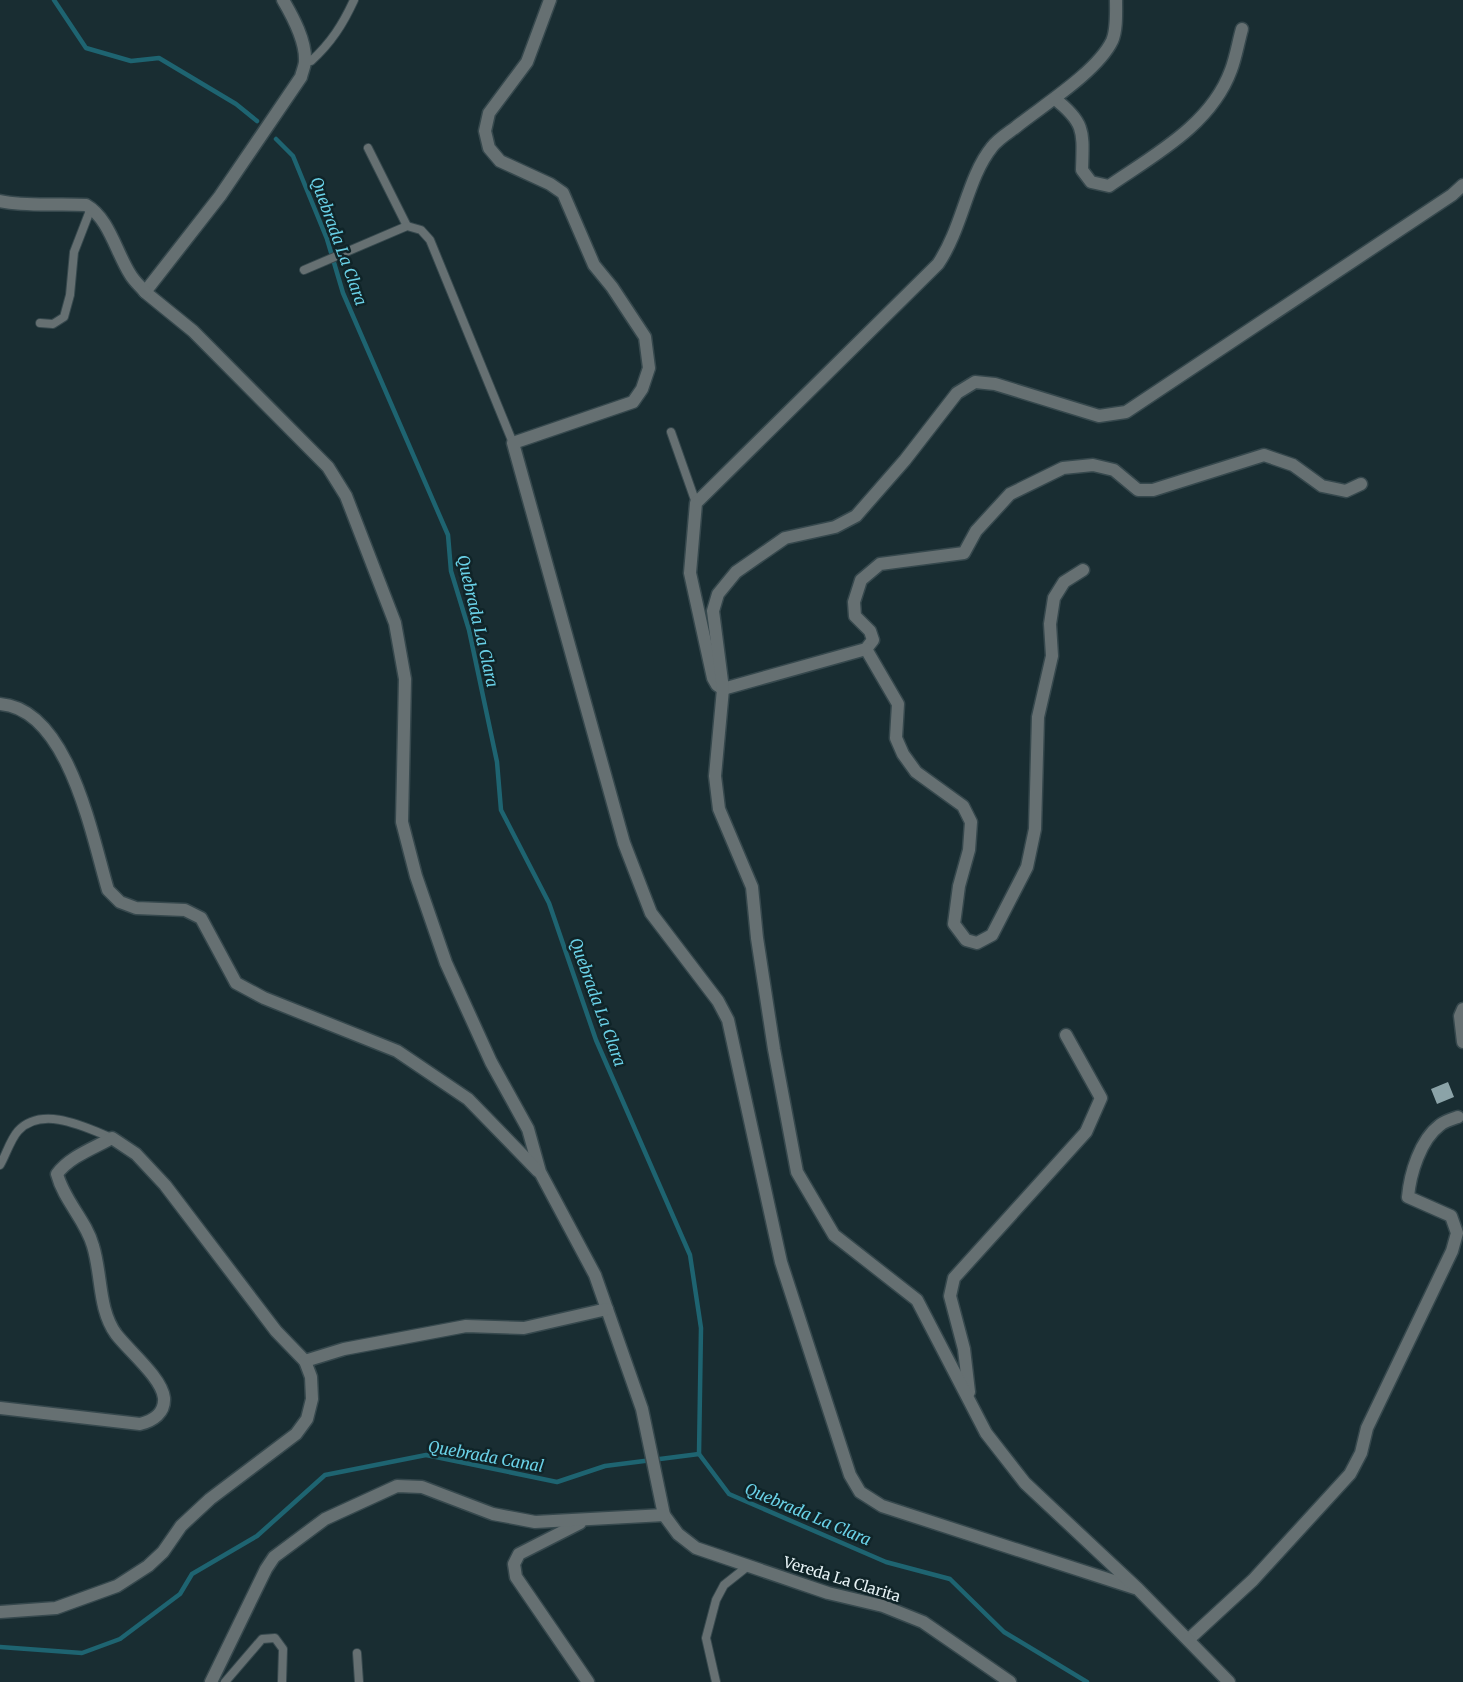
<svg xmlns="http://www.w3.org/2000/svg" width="1463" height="1682" viewBox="0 0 1463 1682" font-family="Merriweather,serif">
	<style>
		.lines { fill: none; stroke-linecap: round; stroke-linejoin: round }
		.stream { stroke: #1e6471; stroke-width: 4.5 }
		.building { fill: #8ba3a8 }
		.lane-casing { stroke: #36484d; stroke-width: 10 }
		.street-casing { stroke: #36484d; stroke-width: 15 }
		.lane { stroke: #667072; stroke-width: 8 }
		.street { stroke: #667072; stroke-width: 12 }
		.labels { text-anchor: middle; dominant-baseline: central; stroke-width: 5; stroke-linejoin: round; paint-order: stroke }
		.street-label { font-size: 15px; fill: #e5f1f4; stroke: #102428 }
		.water-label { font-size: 16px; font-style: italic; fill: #6ad1e7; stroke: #102428 }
	</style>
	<rect width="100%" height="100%" fill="#192d32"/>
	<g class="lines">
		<g class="stream">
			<path d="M54 0 86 48 131 61 159 58 236 104 257 121"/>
			<path d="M276 139 293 156 327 239 343 293 448 535 451 571 469 630 497 762 501 810 549 903 596 1040 690 1255 701 1328 699 1454 729 1494 886 1562 950 1579 1004 1632 1087 1682"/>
			<path d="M0 1647 82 1653 120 1639 180 1594 192 1574 257 1536 325 1475 426 1455 557 1482 605 1466 699 1454"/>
		</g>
	</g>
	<path class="building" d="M1448 1082 1454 1097 1437 1104 1431 1089Z"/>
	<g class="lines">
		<g class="lane-casing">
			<g id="lane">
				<path d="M305 61H311C331 43 343 24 354 0"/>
				<path d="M368 148 407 226"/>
				<path d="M304 270 407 226 421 230 430 240 513 443"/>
				<path d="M40 323 53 324 64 317 70 295 74 252 91 208"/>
				<path d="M671 432 696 503"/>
				<path d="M0 1165C6 1155 10 1140 18 1131 42 1105 85 1127 112 1138"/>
				<path d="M357 1653 359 1682"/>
				<path d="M225 1682 262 1639 275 1638 283 1649 282 1682"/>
				<path d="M716 1682 706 1638 716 1600 724 1585 748 1566"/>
			</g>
		</g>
		<g class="street-casing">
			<g id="street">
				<path d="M283 0C293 17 306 41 305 61 305 66 302 72 301 77L220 196 145 292 193 331 328 467 346 496 395 623 405 679 402 822 416 876 446 963 491 1062 528 1129 540 1172 595 1275 642 1409 664 1515 678 1534 696 1548 828 1593 883 1606 923 1622 1010 1682"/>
				<path d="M550 0 527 62 489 113 485 131 489 148 500 161 550 184 563 193 594 265 612 287 645 337 649 368 642 389 633 402 513 443 624 843 651 913 718 1001 728 1020 781 1262 850 1475 860 1492 882 1506 1135 1588"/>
				<path d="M1116 0C1116 13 1117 30 1112 41 1097 72 1042 106 1016 127 1008 133 998 139 992 147 967 178 963 227 938 264L696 503 690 573 713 678 717 685 723 689 866 649 873 640 870 631 855 616 854 602 861 580 880 564 964 553 976 531 1010 494 1063 468 1093 465 1114 470 1138 490H1153L1264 455 1293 465 1322 486 1346 491 1361 484"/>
				<path d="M1055 99C1086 123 1083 133 1082 170L1091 182 1109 186C1154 155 1211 125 1231 70 1236 57 1238 43 1242 29"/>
				<path d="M0 201C28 207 58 203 86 205 109 218 116 252 130 274 134 281 140 286 145 292"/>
				<path d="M866 649 898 704 896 738 903 754 916 772 963 806 971 822 969 850 959 886 954 924 966 940 977 943 992 935 1027 867 1035 829 1038 717 1052 656 1050 624 1054 598 1064 582 1083 570"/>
				<path d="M0 704C69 709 92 837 108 890L120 902 136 908 185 910 201 918 236 983 264 998 397 1051 468 1099 538 1171"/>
				<path d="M1463 1009 1460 1016 1463 1042"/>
				<path d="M969 1392 964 1349 950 1296 954 1278 1086 1132 1101 1098 1066 1035"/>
				<path d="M0 1408 140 1424C153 1421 165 1413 164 1398 162 1378 129 1351 116 1334 98 1309 102 1275 93 1246 86 1220 64 1201 57 1174 69 1157 94 1148 112 1138L136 1154 165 1185 276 1331 305 1361"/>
				<path d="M580 1523 519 1554 514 1564 516 1577 588 1682"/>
				<path d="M0 1612 56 1608 117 1586 148 1566 163 1552 181 1526 210 1499 296 1434 307 1419 312 1399 311 1377 305 1361 344 1349 466 1326 524 1328 607 1309"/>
				<path d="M1189 1639 1253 1580 1350 1474 1361 1453 1367 1428 1452 1251 1457 1233 1451 1216 1408 1197C1410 1174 1420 1140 1440 1125 1445 1121 1452 1119 1458 1117"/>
				<path d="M211 1682 266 1569 274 1557 325 1519 397 1486 422 1487 493 1514 535 1522 664 1515"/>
				<path d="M1229 1682 1138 1589 1025 1483 986 1433 917 1300 834 1235 797 1172 774 1049 757 938 752 887 719 809 715 776 723 689 713 611 718 594 736 572 785 538 835 527 856 516 905 460 957 393 975 382 995 384 1099 416 1126 412 1452 195 1463 185"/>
			</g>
		</g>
		<use href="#lane" class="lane"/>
		<use href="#street" class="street"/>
	</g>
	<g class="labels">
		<g class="street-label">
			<text transform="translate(842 1579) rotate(17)">Vereda La Clarita</text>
		</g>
		<g class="water-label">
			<text transform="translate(339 241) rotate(70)">Quebrada La Clara</text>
			<text transform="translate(478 621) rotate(77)">Quebrada La Clara</text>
			<text transform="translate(598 1002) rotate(70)">Quebrada La Clara</text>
			<text transform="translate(486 1456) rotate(10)">Quebrada Canal</text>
			<text transform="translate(808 1514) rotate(23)">Quebrada La Clara</text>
		</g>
	</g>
</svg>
